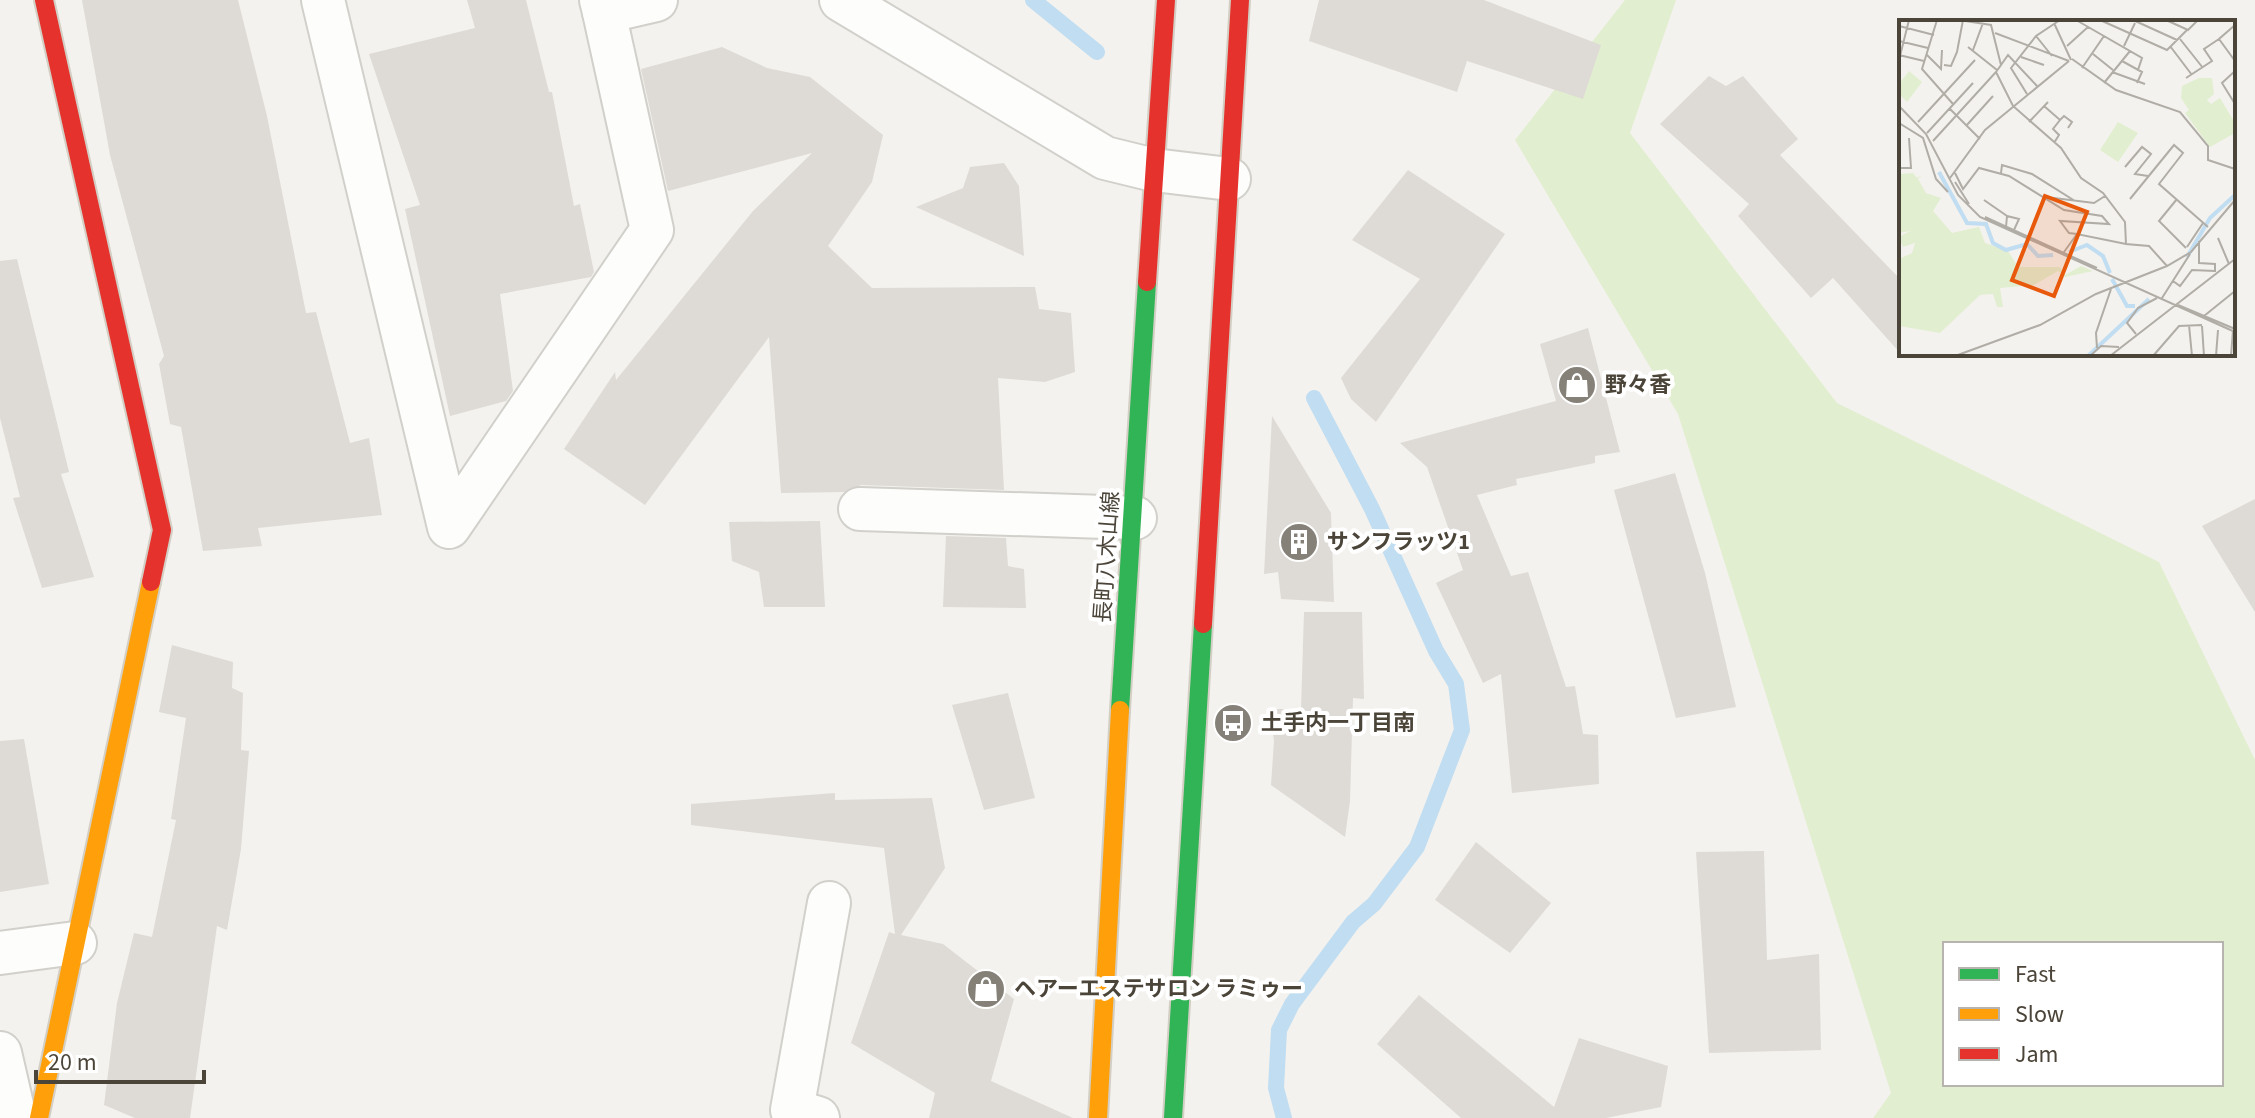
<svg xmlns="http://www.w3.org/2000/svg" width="2255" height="1118" viewBox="0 0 2255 1118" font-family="'Source Sans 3','Noto Sans JP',sans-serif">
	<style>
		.green { fill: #e1eecf; fill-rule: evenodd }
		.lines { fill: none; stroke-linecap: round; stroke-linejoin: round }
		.stream { stroke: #c0ddf1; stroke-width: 16 }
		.building { fill: #dedbd6 }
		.street-casing { stroke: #d2d0cb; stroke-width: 46 }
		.fast-casing { stroke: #d3cfc5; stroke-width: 22 }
		.slow-casing { stroke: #d3cfc5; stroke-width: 22 }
		.jam-casing { stroke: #d3cfc5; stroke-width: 22 }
		.street { stroke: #fdfdfc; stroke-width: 42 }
		.fast { stroke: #30b455; stroke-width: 18 }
		.slow { stroke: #ff9f0a; stroke-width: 18 }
		.jam { stroke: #e5322d; stroke-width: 18 }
		.labels { text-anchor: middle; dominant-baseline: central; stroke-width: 8; stroke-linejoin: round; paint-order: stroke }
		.poi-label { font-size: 22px; font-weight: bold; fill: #4b4439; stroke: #fff; text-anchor: start }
		.street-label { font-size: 22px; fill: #4b4439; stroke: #fff }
		.inset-river { fill: none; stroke: #c0ddf1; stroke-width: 4 }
		.inset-road { fill: none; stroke: #b0aca6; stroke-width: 2 }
		.view { fill: #e8590c; fill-opacity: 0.15; stroke: #e8590c; stroke-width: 4 }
		.inset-edge { fill: none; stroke: #4b4439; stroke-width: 4 }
	</style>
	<rect width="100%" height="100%" fill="#f4f2ee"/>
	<path class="green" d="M1625 0H1676L1630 133 1837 403 2159 562 2255 760V1118H1873L1891 1093 1678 414 1515 140ZM1945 944H2221V1084H1945Z"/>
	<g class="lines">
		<g class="stream">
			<path d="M1033 0 1097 52"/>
			<path d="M1284 1118 1276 1088 1279 1030 1292 1004 1353 922 1374 904 1417 847 1462 730 1456 684 1436 651 1372 509 1314 398"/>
		</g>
	</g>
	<g class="building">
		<path d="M82 0H238L267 116 306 313 316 312 350 443 369 438 382 515 258 528 262 546 203 551 181 427 170 424 159 364 164 356 110 155Z"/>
		<path d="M467 0H526L549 92H552L574 206 580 204 594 272 591 277 500 294 513 391 506 401 450 416 405 209 420 205 369 54 475 28Z"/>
		<path d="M1319 0H1484L1601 45 1583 99 1467 61 1457 92 1309 41Z"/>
		<path d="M722 47 767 68 810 77 883 135 872 182 828 246 872 288 1035 287 1039 309 1071 313 1075 372 1045 382 998 378 1004 490 861 485 844 492 781 493 769 337 645 505 564 449 615 372 616 380 753 211 812 153 668 191 641 69Z"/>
		<path d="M1709 76 1726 86 1743 76 1798 139 1780 155 1901 280V354L1833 278 1811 298 1738 216 1749 204 1660 124Z"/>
		<path d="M1004 163 1019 186 1024 256 916 207 963 188 970 167Z"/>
		<path d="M1408 170 1505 234 1376 422 1351 399 1341 378 1420 279 1352 240Z"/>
		<path d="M17 259 69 472 61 474 94 577 42 588 13 498 20 497 0 418V261Z"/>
		<path d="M1588 328 1620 452 1595 456V463L1516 479 1517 485 1477 495 1511 576 1528 572 1566 687 1575 686 1583 734 1598 735 1599 784 1512 793 1501 674 1483 683 1436 583 1463 570 1427 467 1400 443 1556 401 1540 344Z"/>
		<path d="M1272 416 1331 513 1334 602 1281 599 1278 572 1264 574Z"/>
		<path d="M1675 473 1705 573 1736 707 1676 718 1614 490Z"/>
		<path d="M2255 499V612L2202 526Z"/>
		<path d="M820 521 825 607H764L759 572 732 561 729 522Z"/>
		<path d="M946 536 1006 538 1008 566 1024 569 1026 608 943 607Z"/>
		<path d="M1304 612H1362L1364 699 1353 698 1350 801 1345 837 1271 785 1274 741 1270 709H1301Z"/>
		<path d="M172 645 233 662 232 688 243 693 241 750 249 751 241 849 227 930 217 926 190 1118H135L104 1105 117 1003 134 933 152 937 176 820 171 819 186 718 159 712Z"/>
		<path d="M1008 693 1035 798 984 810 952 705Z"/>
		<path d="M24 739 49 884 0 892V741Z"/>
		<path d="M835 793V800L932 798 945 868 901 935 943 944 1014 999 991 1081 1073 1118H929L935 1093 851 1043 889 932 895 934 884 848 691 825V804Z"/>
		<path d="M1476 842 1551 903 1510 953 1435 900Z"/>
		<path d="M1764 851 1767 960 1819 954 1821 1050 1709 1053 1696 852Z"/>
		<path d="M1419 995 1554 1107 1579 1038 1668 1066 1661 1107 1606 1118H1461L1377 1044Z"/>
	</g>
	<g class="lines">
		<g class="street-casing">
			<g id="street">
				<path d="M323 0 449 527 652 230 604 12"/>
				<path d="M601 0 604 12 656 0"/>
				<path d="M841 0 1105 158 1154 170 1229 179"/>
				<path d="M860 509 1135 518"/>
				<path d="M0 953 75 943"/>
				<path d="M0 1053 15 1118"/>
				<path d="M818 1118 792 1110 829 903"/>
			</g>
		</g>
		<g class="fast-casing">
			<g id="fast">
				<path d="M1120 710 1147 282"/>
				<path d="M1173 1118 1203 624"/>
			</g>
		</g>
		<g class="slow-casing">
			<g id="slow">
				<path d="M39 1118 151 582"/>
				<path d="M1098 1118 1120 710"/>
			</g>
		</g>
		<g class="jam-casing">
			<g id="jam">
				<path d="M44 0 162 530 151 582"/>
				<path d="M1147 282 1166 0"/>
				<path d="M1203 624 1240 0"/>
			</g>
		</g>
		<use href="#street" class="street"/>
		<use href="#fast" class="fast"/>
		<use href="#slow" class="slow"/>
		<use href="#jam" class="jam"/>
	</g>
	<defs>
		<g id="shop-disc" transform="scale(2)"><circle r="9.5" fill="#868178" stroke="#fff"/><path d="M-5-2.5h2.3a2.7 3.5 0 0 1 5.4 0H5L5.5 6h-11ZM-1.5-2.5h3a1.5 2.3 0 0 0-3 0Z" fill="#fff"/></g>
		<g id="building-disc" transform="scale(2)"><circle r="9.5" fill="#868178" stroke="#fff"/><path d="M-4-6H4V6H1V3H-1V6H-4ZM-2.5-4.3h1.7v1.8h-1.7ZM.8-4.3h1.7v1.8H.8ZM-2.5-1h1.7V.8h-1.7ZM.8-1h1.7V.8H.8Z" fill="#fff"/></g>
		<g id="bus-disc" transform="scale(2)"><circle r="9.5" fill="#868178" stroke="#fff"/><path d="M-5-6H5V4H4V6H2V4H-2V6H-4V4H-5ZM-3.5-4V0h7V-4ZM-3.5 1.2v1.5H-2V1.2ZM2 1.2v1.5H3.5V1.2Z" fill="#fff"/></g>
	</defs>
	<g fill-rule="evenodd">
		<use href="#shop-disc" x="1577" y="385"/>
		<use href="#building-disc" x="1299" y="542"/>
		<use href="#bus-disc" x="1233" y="723"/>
		<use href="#shop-disc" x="986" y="989"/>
	</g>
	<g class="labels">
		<g class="poi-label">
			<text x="1605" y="385">野々香</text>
			<text x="1327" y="542">サンフラッツ1</text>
			<text x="1261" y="723">土手内一丁目南</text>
			<text x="1014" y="989">ヘアーエステサロン ラミゥー</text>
		</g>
		<g class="street-label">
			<text transform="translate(1107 557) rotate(-86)">長町八木山線</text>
		</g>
	</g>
	<g transform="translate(1899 20)">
		<rect width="336" height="336" fill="#f4f2ee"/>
		<path d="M10 51 23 62 8 82 0 74V64ZM300 58H313L315 74 308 80 312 84 321 78 336 103V113L311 127 286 93 290 90 282 78 283 66ZM219 102 239 113 219 142 201 130ZM14 153 18 158 23 155 19 159 27 173 42 178 34 191 53 213 80 207 86 223 109 231 119 247H161L166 255 182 246 194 251 166 257 159 251 135 265 101 268 104 287H98L94 274 81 275 41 313 0 306V239L13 233 16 223 4 227 0 217 11 211 0 213V154Z" fill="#e1eecf"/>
		<path class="inset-river" d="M40 152 68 203 87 204 94 223 107 230 128 224 139 236 154 235M170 232 188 225 204 236 211 253M288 237 311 198 336 175M213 259 228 286H236M189 336 250 279"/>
		<path class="inset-road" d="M10 0 8 8 35 15M38 0 23 49 54 84M60 0 92 5 102 45 97 52 114 86 162 128 182 158 204 173 226 202 227 224 250 226 268 246M177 0 243 38 239 50M201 0 268 30 288 10M234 0 278 20M267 0 289 10 299 0M155 3 172 40M336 5 320 19 336 41M0 6 8 8 0 40M96 13 170 41M137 16 153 36M281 19 304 48M0 21 29 28M168 26 189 7M225 26 236 3M271 26 293 55M69 27 98 50M74 30 84 3M27 34 42 49 43 30M194 34 214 50M0 35 25 41M122 37 145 45M173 39 217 70 281 92 309 126V140L336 149M223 41 243 52 238 63M45 45 52 46 58 32 64 0M102 45 109 35 138 66M183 48 205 16M336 51 323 63 336 84M213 52 246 64M287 58 313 41 305 29 320 19M205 63 231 31M128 74 112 48 137 16 161 0M0 86 27 114 59 175 81 197 336 312M145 86 161 100 165 96 173 102 169 108M50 88 81 119M19 102 76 40M130 102 149 82M0 103 24 118 37 159 49 172M67 106 94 76M28 113 74 63M34 121 97 52M155 123 160 115 154 109 161 100M226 147 243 127 252 134 236 154 249 156M0 148H12L10 118M56 153 64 169 80 148 110 156 165 190 203 196 210 204 161 201 170 213 178 214M102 153 103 145 133 154 176 181M51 158 86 110 170 41M56 162 70 184M147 177 195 183 206 176M231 179 275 125 284 133 260 164 309 207M278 179 260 201 287 228M85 180 108 196 107 207M108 196 120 199 115 210M86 197 198 248M319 218 330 244M300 221V243L316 244V252M288 227 304 203M165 232 178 214 227 224M274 261 281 266 293 250 316 251M263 278 291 234M279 285 336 309M305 296 336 271M290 305 293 336M303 306 305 336M237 314 228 303 239 288 258 278M198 328 197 313 212 269M56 336 141 305 197 274 268 246 292 232 336 180M191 336 202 326 220 327M211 336 336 239M254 336 280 306 303 305M317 336 319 310M332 336 334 310"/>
		<path class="view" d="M146 176 188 192 155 276 113 260Z"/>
		<rect width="336" height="336" class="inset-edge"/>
	</g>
	<rect x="1943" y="942" width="280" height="144" fill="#ffffff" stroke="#b7b4b0" stroke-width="2"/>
	<rect x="1959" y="968" width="40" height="12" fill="#30b455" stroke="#b7b4b0" stroke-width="2"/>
	<text x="2015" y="982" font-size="24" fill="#4b4439">Fast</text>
	<rect x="1959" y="1008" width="40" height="12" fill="#ff9f0a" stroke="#b7b4b0" stroke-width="2"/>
	<text x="2015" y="1022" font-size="24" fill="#4b4439">Slow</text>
	<rect x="1959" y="1048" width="40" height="12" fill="#e5322d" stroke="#b7b4b0" stroke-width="2"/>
	<text x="2015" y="1062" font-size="24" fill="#4b4439">Jam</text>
	<path d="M36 1070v12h168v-12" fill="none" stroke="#4b4439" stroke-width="4"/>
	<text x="48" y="1070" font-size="24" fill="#4b4439" stroke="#ffffff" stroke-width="6" paint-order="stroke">20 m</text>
</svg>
